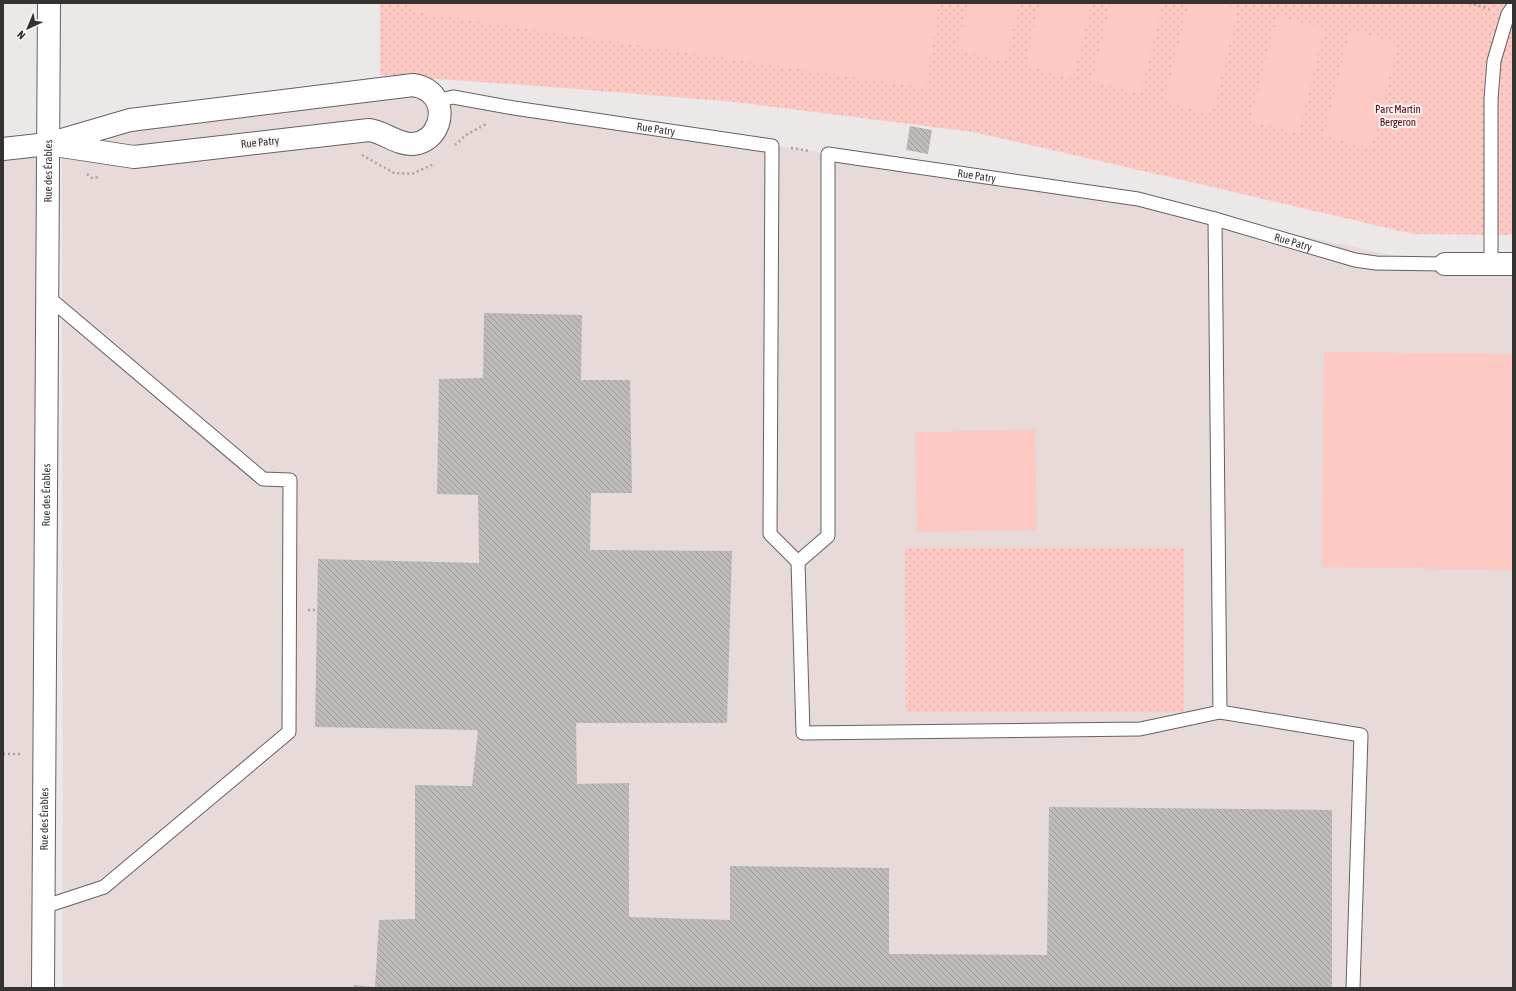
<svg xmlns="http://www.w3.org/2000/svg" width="1516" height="991" viewBox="0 0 1516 991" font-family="'Asap Condensed',sans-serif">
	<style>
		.built { fill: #e7dad9 }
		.grass { fill: url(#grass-dots) }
		.pitch { fill: #fec8c3 }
		.building { fill: url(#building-back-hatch) }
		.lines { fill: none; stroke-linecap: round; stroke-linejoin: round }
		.lane-casing { stroke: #656262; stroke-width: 15 }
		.street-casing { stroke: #656262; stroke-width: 24 }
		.secondary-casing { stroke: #656262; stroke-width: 24 }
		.path { stroke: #a7a4a3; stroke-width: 2.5; stroke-dasharray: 2 3; stroke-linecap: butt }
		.lane { stroke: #fff; stroke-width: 13 }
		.street { stroke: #fff; stroke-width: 22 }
		.secondary { stroke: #fff; stroke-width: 22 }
		.labels { text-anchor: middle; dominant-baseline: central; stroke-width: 4; stroke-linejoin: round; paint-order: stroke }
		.park-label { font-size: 11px; fill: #5b000a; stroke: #f9f5f4 }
		.street-label { font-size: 11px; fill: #343332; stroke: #f9f5f4 }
	</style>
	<defs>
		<pattern id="grass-dots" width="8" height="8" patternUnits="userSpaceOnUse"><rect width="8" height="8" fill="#fec8c3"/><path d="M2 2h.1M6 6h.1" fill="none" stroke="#daaca8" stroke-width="1.8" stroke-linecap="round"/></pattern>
		<pattern id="building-back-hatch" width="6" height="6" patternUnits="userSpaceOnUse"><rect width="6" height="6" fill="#bfbbbb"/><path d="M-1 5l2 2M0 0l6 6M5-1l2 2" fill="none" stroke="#9c9999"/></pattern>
	</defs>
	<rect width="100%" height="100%" fill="#ece8e7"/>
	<g class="built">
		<path d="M423 95 1138 199 1412 260 1513 261V988H63L62 136Z"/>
		<path d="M50 140V988H3V146Z"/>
	</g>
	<g class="grass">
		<path d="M380 3H1513V235L1413 234 1178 179 973 132 735 102 539 86 380 75Z"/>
		<path d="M905 548H1184V712H906Z"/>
	</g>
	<g class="pitch">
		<path d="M406 3H939L926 88 414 12Z"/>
		<path d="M968 3H1020L1006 60 1002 62 957 49Z"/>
		<path d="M1040 3H1092L1074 75 1072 77 1069 78 1025 65Z"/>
		<path d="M1111 3H1163L1141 91 1137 93 1092 81Z"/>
		<path d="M1189 3H1218L1236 8 1238 10 1213 111 1209 114 1164 101Z"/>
		<path d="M1277 17H1280L1322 28 1324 30 1299 131 1297 133 1250 121Z"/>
		<path d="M1353 31 1395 42 1397 47 1372 145 1368 148 1324 135 1349 34 1350 32Z"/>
		<path d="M1324 352 1513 354V570L1322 567Z"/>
		<path d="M1035 430 1037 530 917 532 915 432Z"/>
	</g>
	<g class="building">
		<path d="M910 126 932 130 928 154 906 150Z"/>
		<path d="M484 313 582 315 581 380H630L632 493H591L590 550 732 551 727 723H576L577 784 629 783V917L730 920V866L889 868V954L1047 955 1049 807 1332 810V988H354L353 985 375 987 379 920 415 919V785L472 786 478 730 315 727 318 559 479 563 478 495 437 494 439 379 483 378Z"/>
	</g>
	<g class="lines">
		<g class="lane-casing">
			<g id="lane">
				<path id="s1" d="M437 101 453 97 514 108 772 146 770 534 798 562 803 733 1140 729 1220 712"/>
				<path d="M1215 219 1220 712 1361 735 1353 988"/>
				<path d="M1491 264V99L1494 61 1508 14 1513 7"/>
				<path id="s2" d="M798 562 828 536V154L1138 199 1215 219 1355 260 1376 263 1445 264"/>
				<path d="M43 907 104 887 289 732 290 480 263 479 48 297"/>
			</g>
		</g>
		<g class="street-casing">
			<g id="street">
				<path d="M3 149 48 144 130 120 413 85C420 86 425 88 430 92 449 109 438 142 413 144 398 145 384 132 369 130L134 157 48 144"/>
				<path d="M1445 264H1513"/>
			</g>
		</g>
		<g class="secondary-casing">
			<g id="secondary">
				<path id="s3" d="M43 988 49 3"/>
			</g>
		</g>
		<g class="path">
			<path d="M1469 3 1489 9"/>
			<path d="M455 145 466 135 488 123"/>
			<path d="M791 148 810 151"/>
			<path d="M362 155 394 173 412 174 434 164"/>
			<path d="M87 174 92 178 99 177"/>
			<path d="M308 610H317"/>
			<path d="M3 754H20"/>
		</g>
		<use href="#lane" class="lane"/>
		<use href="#street" class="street"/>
		<use href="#secondary" class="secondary"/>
	</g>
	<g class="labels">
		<g class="park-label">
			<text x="1398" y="109">Parc Martin<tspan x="1398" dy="13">Bergeron</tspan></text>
		</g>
		<g class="street-label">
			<text stroke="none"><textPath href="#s1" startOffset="222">Rue Patry</textPath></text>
			<text transform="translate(260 142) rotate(-6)">Rue Patry</text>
			<text stroke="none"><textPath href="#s3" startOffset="817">Rue des Érables</textPath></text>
			<text stroke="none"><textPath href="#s2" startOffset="572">Rue Patry</textPath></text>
			<text stroke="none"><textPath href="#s2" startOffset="896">Rue Patry</textPath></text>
			<text stroke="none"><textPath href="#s3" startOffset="493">Rue des Érables</textPath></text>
			<text stroke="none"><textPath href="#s3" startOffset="169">Rue des Érables</textPath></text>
		</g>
	</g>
	<rect width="1516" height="991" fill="none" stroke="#343332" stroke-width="8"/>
	<g transform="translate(28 28) rotate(224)" stroke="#f9f5f4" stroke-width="3" paint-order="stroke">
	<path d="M0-3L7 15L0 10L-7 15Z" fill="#343332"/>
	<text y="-6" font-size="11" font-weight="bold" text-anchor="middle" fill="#343332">N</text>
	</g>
</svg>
